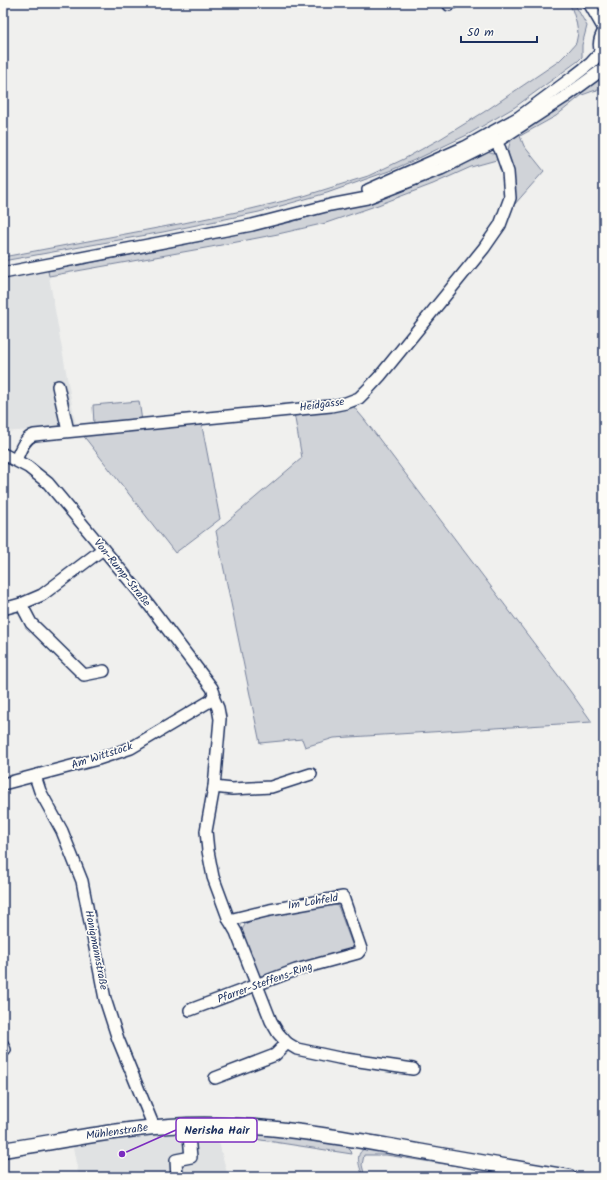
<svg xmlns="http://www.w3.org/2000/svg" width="607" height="1180" viewBox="0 0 607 1180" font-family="Kalam,sans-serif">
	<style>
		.built { fill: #e0e2e3 }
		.green { fill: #d0d3d8; stroke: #76819b }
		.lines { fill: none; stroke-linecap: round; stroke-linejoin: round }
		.minor-casing { stroke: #1b2f5e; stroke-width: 14 }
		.major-casing { stroke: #1b2f5e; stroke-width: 17 }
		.minor { stroke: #fdfcf7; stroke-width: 11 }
		.major { stroke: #fdfcf7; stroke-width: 14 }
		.labels { text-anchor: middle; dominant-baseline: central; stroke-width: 3.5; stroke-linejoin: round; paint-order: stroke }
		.street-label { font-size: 11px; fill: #1b2f5e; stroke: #fdfcf7 }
		.leader { fill: none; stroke: #7b2cbf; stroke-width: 1.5 }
		.callout-dot { fill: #7b2cbf; stroke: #fdfcf7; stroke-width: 1.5 }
		.callout { fill: #fdfcf7; stroke: #7b2cbf; stroke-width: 1.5 }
		.callout-label { font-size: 12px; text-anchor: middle; font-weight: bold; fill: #1b2f5e }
	</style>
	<rect width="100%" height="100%" fill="#f0f0ee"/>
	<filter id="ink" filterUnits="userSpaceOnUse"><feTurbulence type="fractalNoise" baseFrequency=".025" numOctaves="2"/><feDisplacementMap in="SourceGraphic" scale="8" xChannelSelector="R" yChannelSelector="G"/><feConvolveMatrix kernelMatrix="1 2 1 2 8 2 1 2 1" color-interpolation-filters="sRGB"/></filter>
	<g filter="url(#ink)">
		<g class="built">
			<path d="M48 271 76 427 3 432V280Z"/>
			<path d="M216 1131 228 1177H79L72 1144 124 1135Z"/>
		</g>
		<g class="green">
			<path d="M568 3H574L587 26 582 45V57L578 61 515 107 467 135 419 158 389 171 327 193 259 212 163 232 3 261V257L184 223 251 209 304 196 368 176 404 159 440 139 484 112 559 61 570 50 576 43 578 33 576 21 572 9Z"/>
			<path d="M597 77 604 81V89L593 91 582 95 556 116 520 136 524 146 544 171 514 205C513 189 505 160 509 146 510 141 513 137 516 132Z"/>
			<path d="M487 152 497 155 500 159 471 167 433 184 378 205 326 223 278 234 211 247 49 276 48 271 238 234 291 222 375 198Z"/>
			<path d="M139 401 142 421 94 425 93 405Z"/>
			<path d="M353 406 364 419 570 691 592 722 334 738 305 747 302 739 260 743 216 531 302 458 294 413Z"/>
			<path d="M201 421 220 519 175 553 82 434Z"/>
			<path d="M331 904 338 906 353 947V951L267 977 257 975 241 934C243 924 248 922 256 918Z"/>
			<path d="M216 1131 266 1134 346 1146 351 1151 352 1154 248 1138 226 1136 218 1137Z"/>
			<path d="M364 1149 458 1164 528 1177 386 1155H364L362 1165 365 1177H363C360 1167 354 1155 364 1149Z"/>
		</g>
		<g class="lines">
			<g class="minor-casing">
				<g id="minor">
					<path d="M589 3 604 29"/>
					<path d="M602 3 604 6"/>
					<path d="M449 5 452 3"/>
					<path d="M604 58C598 49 598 40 604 31"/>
					<path d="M368 190 465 147 519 117 573 77 591 63 600 53"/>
					<path d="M3 273 252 225 330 205 367 198 441 169 501 139 565 97 599 72 604 70"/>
					<path d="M58 386 68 431"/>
					<path d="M3 454 28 467 48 483 140 593 212 688 214 693 213 697 218 708 220 719 214 787 206 831 208 851 213 877 229 920 236 932 271 1021 278 1033 287 1043 297 1049 339 1058 413 1069"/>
					<path d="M16 460C20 451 24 438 34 435L331 406 346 403 359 398 368 389 380 376 484 248 500 225 510 198 508 172 500 149 490 133"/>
					<path d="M21 604 31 623 84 675 104 671"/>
					<path d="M3 609 21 604 42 595 103 549"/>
					<path d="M35 776 40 791 62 831 82 881 105 999 118 1039 154 1127"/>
					<path d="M3 784 98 759 131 748 210 701 213 697"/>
					<path d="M214 787 232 789 271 787 311 774"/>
					<path d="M190 1010 296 970 358 953 361 949 343 897 270 910 229 920"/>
					<path d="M3 1045 5 1050"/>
					<path d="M215 1078 275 1055 287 1043"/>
					<path d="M177 1177 176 1160 191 1157 188 1126"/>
				</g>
			</g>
			<g class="major-casing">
				<path id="major" d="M3 1150C74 1139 144 1123 216 1125 274 1126 333 1136 390 1146 450 1157 509 1167 569 1177"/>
			</g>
			<use href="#minor" class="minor"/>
			<use href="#major" class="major"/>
		</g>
	</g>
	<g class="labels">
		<g class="street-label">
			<text transform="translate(322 405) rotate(-8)">Heidgasse</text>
			<text transform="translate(122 573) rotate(51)">Von-Rump-Straße</text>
			<text transform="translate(102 756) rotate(-18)">Am Wittstock</text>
			<text transform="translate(313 902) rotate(-9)">Im Lohfeld</text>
			<text transform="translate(96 950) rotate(79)">Honigmannstraße</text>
			<text transform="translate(265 983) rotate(-20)">Pfarrer-Steffens-Ring</text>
			<text transform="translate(117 1132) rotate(-8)">Mühlenstraße</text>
		</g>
	</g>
	<path class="leader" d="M122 1154L176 1130"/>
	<circle class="callout-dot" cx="122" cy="1154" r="4"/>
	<rect class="callout" x="176" y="1118" width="81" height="24" rx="4"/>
	<g class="callout-label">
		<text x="217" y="1134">Nerisha Hair</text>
	</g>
	<rect width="607" height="1180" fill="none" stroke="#fdfcf7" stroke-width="16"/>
	<rect x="8" y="8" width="591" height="1164" fill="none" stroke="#1b2f5e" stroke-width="1.5" filter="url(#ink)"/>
	<path d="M461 36v6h76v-6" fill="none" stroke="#1b2f5e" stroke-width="2"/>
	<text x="467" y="36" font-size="12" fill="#1b2f5e" stroke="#fdfcf7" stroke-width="3" paint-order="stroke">50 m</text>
</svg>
